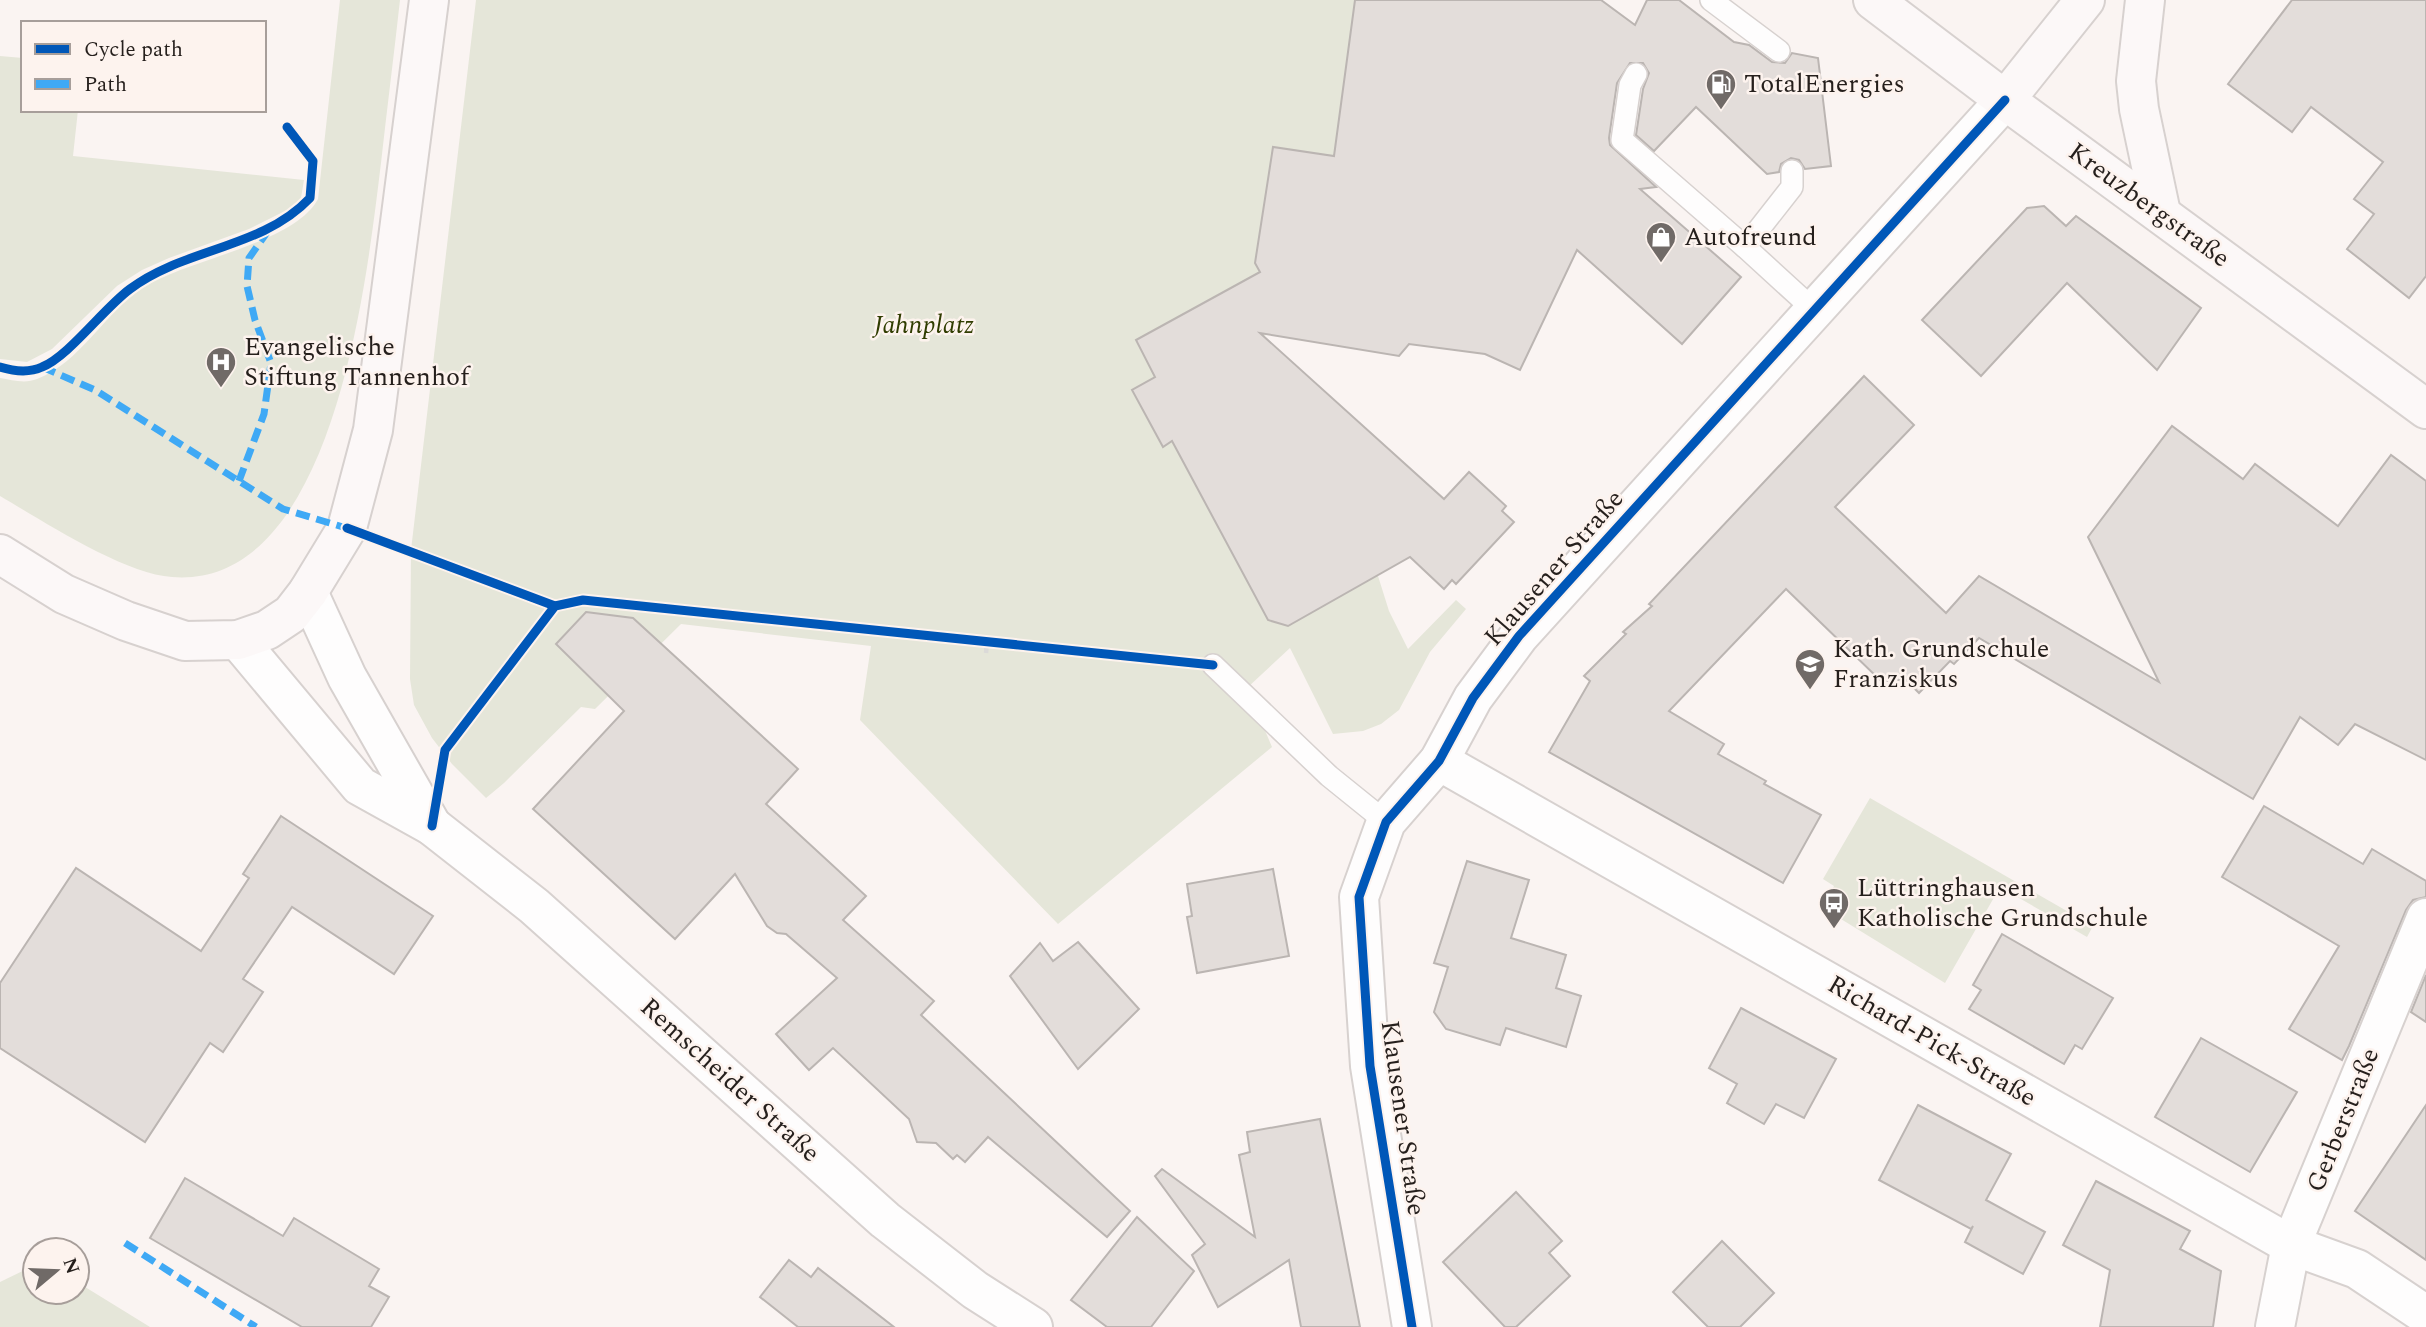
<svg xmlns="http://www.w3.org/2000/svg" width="2426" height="1327" viewBox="0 0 2426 1327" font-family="Spectral,serif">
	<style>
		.green { fill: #e5e6d9 }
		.building { fill: #e3ddda; stroke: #bbb5b2; stroke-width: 2 }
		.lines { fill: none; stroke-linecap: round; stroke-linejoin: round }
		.service-casing { stroke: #d7d1cf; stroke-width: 24 }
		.minor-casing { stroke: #d7d1cf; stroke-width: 42 }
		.secondary-casing { stroke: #d7d1cf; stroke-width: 42 }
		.path { stroke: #dbdad8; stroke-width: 4.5; stroke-dasharray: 5 5; stroke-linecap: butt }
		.service { stroke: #fefdfd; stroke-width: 21 }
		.minor { stroke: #fefdfd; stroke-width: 38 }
		.secondary { stroke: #fcf8f8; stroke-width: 38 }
		.quiet { stroke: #3fa9f5; stroke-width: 7; stroke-dasharray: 14 7; stroke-linecap: butt }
		.cycleway-casing { stroke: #fdf3ee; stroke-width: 13 }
		.cycleway { stroke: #0057b8; stroke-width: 9 }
		.labels { text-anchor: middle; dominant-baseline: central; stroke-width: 5; stroke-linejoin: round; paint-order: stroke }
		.poi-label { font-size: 26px; fill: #251f1c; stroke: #fdf3ee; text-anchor: start }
		.street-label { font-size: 26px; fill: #251f1c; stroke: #fdf3ee }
		.park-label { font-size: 26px; font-style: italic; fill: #303d01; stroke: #fdf3ee }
	</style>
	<rect width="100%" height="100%" fill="#faf4f2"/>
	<g class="green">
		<path d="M340 0H400C394 54 387 109 381 163 367 276 335 590 172 577 124 574 43 521 0 496V378C12 380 25 384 37 379 81 362 104 313 143 288 187 259 294 244 318 199Z"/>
		<path d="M476 0H1355L1313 309 1250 344 1378 576 1389 611 1408 649 1456 600 1466 609 1430 652 1399 710 1381 724 1363 731 1333 734 1290 648 1247 688 1272 747 1058 924 860 720 871 646 681 624 595 709 581 707 504 783 486 798 452 764 432 738 414 705 410 679 411 550Z"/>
		<path d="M0 56 23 58V110H78L73 156 304 180 301 198 291 208 249 229 169 258 142 270 117 286 52 349 27 362 0 359Z"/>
		<path d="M1870 798 2093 926 2087 937 2000 887 1945 983 1823 908 1834 886 1823 879Z"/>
		<path d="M35 1265V1292H77V1282L150 1327H0V1282Z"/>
	</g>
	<g class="building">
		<path d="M1355 0H1601L1635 25 1647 0H1679L1734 42 1749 45 1772 62 1785 63 1792 53 1818 58 1831 166 1805 169 1799 160 1791 158 1781 164 1779 172 1767 174 1696 107 1654 151 1636 135 1643 89 1649 73 1643 63H1630L1617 83 1609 138 1610 145 1656 187 1640 189 1741 277 1682 344 1577 250 1520 370 1485 354 1409 344 1399 356 1260 333 1444 499 1469 472 1506 506 1502 511 1514 522 1456 584 1452 580 1444 589 1410 557 1288 626 1268 620 1172 441 1163 447 1132 390 1155 377 1136 340 1260 272 1255 263 1273 147 1334 156Z"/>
		<path d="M2292 0H2426V276L2409 298 2347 249 2374 214 2354 199 2383 162 2311 107 2292 132 2228 84Z"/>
		<path d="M2044 206 2066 226 2076 216 2201 308 2157 370 2067 283 1981 376 1922 320 2027 208Z"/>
		<path d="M1864 376 1914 425 1835 507 1946 613 1979 576 2159 682 2088 537 2172 426 2243 479 2255 464 2338 526 2391 455 2426 481V760L2355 724 2338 745 2300 717 2253 799 1979 638 1954 664 1950 661 1919 693 1906 680 1881 681 1786 589 1669 711 1724 744 1718 754 1766 781 1764 784 1821 815 1783 883 1549 752 1590 681 1584 676 1626 634 1623 632 1652 606 1649 604Z"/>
		<path d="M586 612 633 618 798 769 766 804 866 896 843 920 934 1001 921 1015 1130 1211 1107 1237 988 1137 965 1162 957 1155 953 1159 936 1143 917 1142 909 1119 833 1048 809 1070 776 1034 837 978 786 934 777 933 767 926 735 874 675 939 533 809 624 711 556 644Z"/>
		<path d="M2264 806 2363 864 2372 849 2426 881V897L2413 900 2406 910 2349 1046 2342 1060 2289 1029 2339 946 2222 877Z"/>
		<path d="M281 816 433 916 394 974 292 907 243 979 263 992 223 1052 210 1043 145 1142 0 1048V983L76 868 201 951 249 878 243 874Z"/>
		<path d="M1467 861 1529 880 1511 938 1566 955 1556 988 1581 996 1566 1047 1506 1028 1500 1045 1446 1029 1434 1012 1448 967 1434 963Z"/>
		<path d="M1273 869 1289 956 1197 973 1187 917 1192 916 1187 884Z"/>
		<path d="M2002 934 2113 998 2082 1049 2075 1045 2064 1064 1969 1009 1981 990 1973 985Z"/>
		<path d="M1078 942 1139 1009 1078 1069 1010 976 1040 943 1053 961Z"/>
		<path d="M2426 975V1022L2411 1012Z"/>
		<path d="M1741 1008 1836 1059 1804 1118 1776 1104 1764 1124 1727 1103 1737 1084 1709 1068Z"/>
		<path d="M2201 1038 2297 1092 2250 1172 2155 1117Z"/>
		<path d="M1918 1105 2011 1154 1986 1200 2045 1232 2023 1274 1965 1242 1973 1226 1971 1229 1879 1180Z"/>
		<path d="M2426 1105V1260L2355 1211Z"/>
		<path d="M1320 1119 1360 1327H1301L1289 1260 1218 1307 1192 1255 1205 1244 1155 1176 1162 1169 1255 1237 1239 1155 1250 1152 1247 1132Z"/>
		<path d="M185 1178 283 1236 294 1218 379 1269 369 1286 389 1297 371 1327H302L150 1238Z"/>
		<path d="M2096 1181 2190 1231 2180 1249 2221 1271 2213 1327H2100L2110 1270 2063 1245Z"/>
		<path d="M1516 1192 1562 1241 1549 1253 1570 1276 1516 1327H1505L1443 1262Z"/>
		<path d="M1137 1217 1194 1271 1151 1327H1107L1071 1300Z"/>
		<path d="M1722 1241 1774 1293 1740 1327H1708L1673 1292Z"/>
		<path d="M789 1260 811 1277 818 1268 894 1327H798L760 1297Z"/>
	</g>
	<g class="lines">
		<g class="service-casing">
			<g id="service">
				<path d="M1711 0 1779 51"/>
				<path d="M1636 74 1630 85 1622 140 1745 247 1814 310"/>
				<path d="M1745 247 1792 187V171"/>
				<path d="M1213 665 1329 776 1386 822"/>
			</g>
		</g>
		<g class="minor-casing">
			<g id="minor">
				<path d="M308 592 347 677 432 826"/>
				<path d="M238 640 360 786 432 826 534 906 885 1220 975 1290 1033 1327"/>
				<path d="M1439 761 2291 1245 2357 1269 2426 1315"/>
				<path d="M1412 1327 1370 1066 1359 897 1386 822 1439 761 1473 698 1519 636 2005 100"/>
				<path d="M2275 1327 2291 1245 2426 918"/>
			</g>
		</g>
		<g class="secondary-casing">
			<g id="secondary">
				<path d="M1873 0 2005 100 2426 409"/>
				<path d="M2145 0 2136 81 2139 109 2161 213"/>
				<path d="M2005 100 2085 0"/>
				<path d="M0 554 64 594 126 621 185 641 238 640 267 630 291 614 308 592 347 528 373 430 429 0"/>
			</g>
		</g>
		<g class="path">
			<path d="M986 653 987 642"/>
			<path d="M444 753 555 606 583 600 1177 661"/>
		</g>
		<use href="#service" class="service"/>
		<use href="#minor" class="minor"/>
		<use href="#secondary" class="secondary"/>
		<g class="quiet">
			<path d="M42 367 95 390 283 509 353 530"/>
			<path d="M239 481 264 414 271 363 255 320 247 286 249 258 268 231"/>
			<path d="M125 1243 256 1327"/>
		</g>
		<g class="cycleway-casing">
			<g id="cycleway">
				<path d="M0 367C13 371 29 373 42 367 68 357 104 308 130 289 184 248 262 249 310 198L313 161 287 127"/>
				<path d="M347 528 555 606"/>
				<path d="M432 826 445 750 555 606 583 600 1213 665"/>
				<path d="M1412 1327 1370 1066 1359 897 1386 822 1439 761 1473 698 1519 636 2005 100"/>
			</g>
		</g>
		<use href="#cycleway" class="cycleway"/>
	</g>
	<defs>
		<g id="fuel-pin" transform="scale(1.575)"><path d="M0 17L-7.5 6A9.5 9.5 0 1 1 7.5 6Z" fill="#706a67" stroke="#fdf3ee"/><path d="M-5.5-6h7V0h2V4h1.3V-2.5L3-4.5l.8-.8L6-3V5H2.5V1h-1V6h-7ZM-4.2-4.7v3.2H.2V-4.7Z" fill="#fff"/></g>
		<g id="shop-pin" transform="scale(1.575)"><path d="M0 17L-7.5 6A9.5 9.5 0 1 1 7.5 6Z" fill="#706a67" stroke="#fdf3ee"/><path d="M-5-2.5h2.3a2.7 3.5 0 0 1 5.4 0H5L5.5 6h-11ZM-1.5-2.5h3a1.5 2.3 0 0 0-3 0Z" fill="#fff"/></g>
		<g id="hospital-pin" transform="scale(1.575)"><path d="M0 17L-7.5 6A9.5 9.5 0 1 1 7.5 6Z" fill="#706a67" stroke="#fdf3ee"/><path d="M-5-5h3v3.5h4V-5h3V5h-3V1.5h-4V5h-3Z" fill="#fff"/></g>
		<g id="school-pin" transform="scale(1.575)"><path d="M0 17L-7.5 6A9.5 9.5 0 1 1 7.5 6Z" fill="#706a67" stroke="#fdf3ee"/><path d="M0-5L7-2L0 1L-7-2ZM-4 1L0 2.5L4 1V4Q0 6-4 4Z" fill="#fff"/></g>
		<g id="bus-pin" transform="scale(1.575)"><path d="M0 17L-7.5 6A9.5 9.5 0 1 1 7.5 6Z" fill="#706a67" stroke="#fdf3ee"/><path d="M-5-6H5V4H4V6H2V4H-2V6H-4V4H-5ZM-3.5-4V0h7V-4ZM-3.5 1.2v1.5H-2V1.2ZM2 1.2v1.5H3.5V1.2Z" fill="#fff"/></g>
	</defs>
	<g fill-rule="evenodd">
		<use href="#fuel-pin" x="1721" y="84"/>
		<use href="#shop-pin" x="1661" y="237"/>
		<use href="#hospital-pin" x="221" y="362"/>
		<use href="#school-pin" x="1810" y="664"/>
		<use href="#bus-pin" x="1834" y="903"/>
	</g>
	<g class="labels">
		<g class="poi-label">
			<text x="1744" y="84">TotalEnergies</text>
			<text x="1684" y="237">Autofreund</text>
			<text x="244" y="347">Evangelische<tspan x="244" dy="30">Stiftung Tannenhof</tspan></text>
			<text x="1833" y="649">Kath. Grundschule<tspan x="1833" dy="30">Franziskus</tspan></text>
			<text x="1857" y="888">Lüttringhausen<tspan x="1857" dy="30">Katholische Grundschule</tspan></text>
		</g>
		<g class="street-label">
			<text transform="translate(2149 205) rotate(36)">Kreuzbergstraße</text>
			<text transform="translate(1554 568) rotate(-49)">Klausener Straße</text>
			<text transform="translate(1932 1041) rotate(30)">Richard-Pick-Straße</text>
			<text transform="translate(730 1080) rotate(42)">Remscheider Straße</text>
			<text transform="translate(1403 1118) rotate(82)">Klausener Straße</text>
			<text transform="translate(2343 1120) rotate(-68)">Gerberstraße</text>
		</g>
		<g class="park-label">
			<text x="924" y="325">Jahnplatz</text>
		</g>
	</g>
	<rect x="21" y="21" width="245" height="91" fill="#fdf3ee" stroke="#a79e9a" stroke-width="2"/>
	<rect x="35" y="44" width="35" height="10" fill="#0057b8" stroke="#a79e9a" stroke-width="2"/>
	<text x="84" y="56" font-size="21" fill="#251f1c">Cycle path</text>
	<rect x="35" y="79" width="35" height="10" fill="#3fa9f5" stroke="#a79e9a" stroke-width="2"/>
	<text x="84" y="91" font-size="21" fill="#251f1c">Path</text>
	<g transform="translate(56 1271) rotate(71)"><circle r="33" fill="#fdf3ee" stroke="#a79e9a" stroke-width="2"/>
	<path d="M0-5L12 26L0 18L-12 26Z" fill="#706a67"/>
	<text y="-10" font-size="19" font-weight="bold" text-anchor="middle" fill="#251f1c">N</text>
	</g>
</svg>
